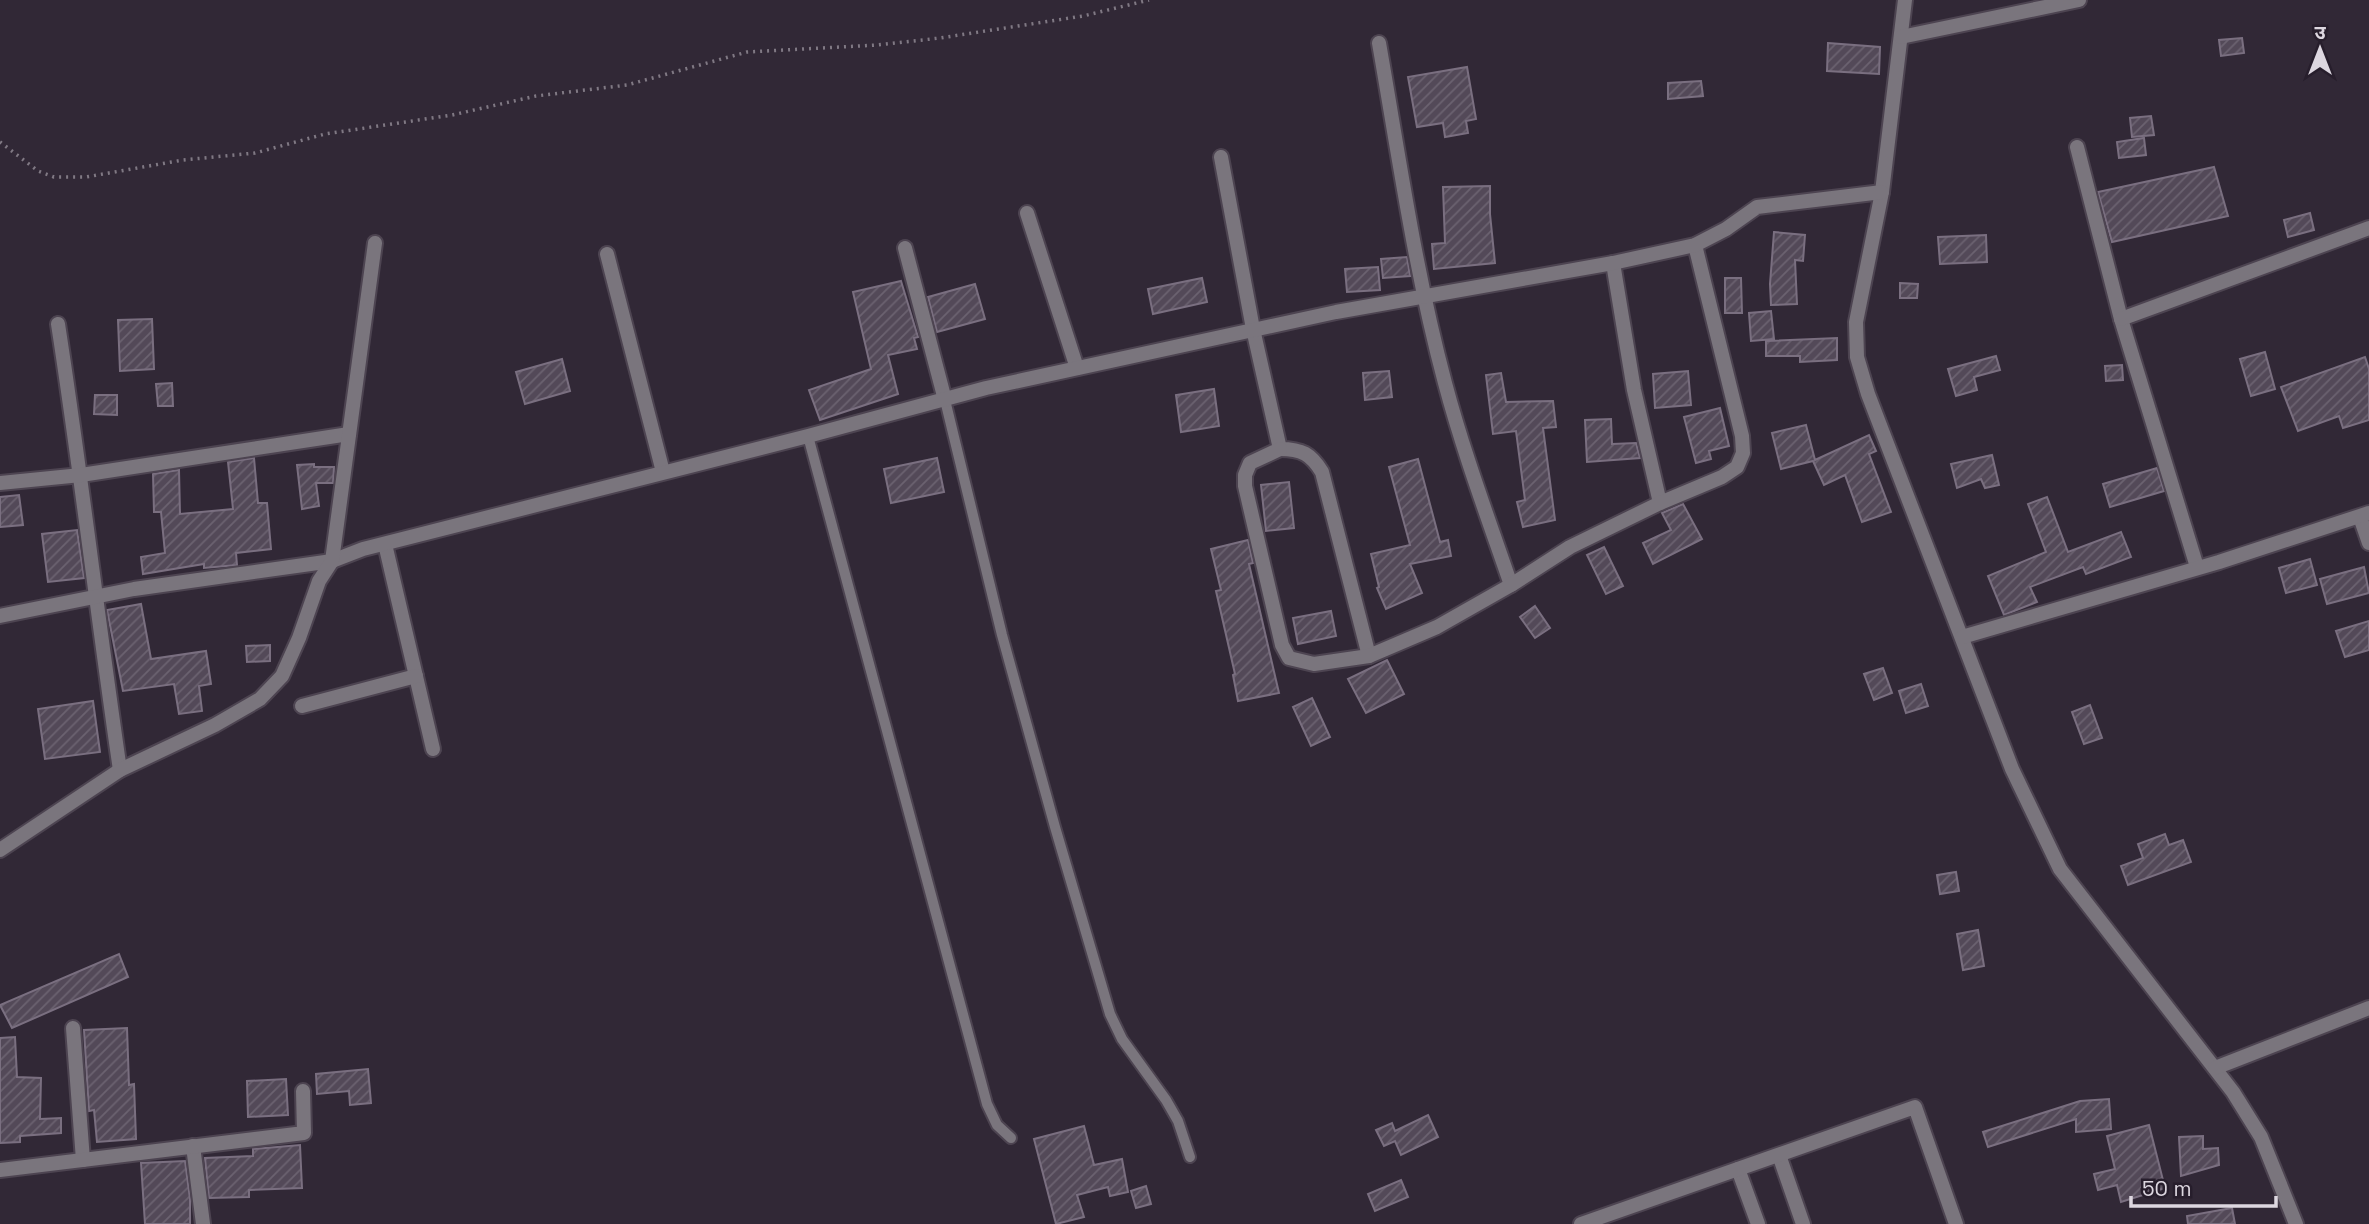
<svg xmlns="http://www.w3.org/2000/svg" width="2369" height="1224" viewBox="0 0 2369 1224" font-family="'Space Grotesk','Noto Sans Devanagari',sans-serif">
	<style>
		.building { fill: url(#building-hatch); stroke: #7a6f80; stroke-width: 2 }
		.lines { fill: none; stroke-linecap: round; stroke-linejoin: round }
		.lane-casing { stroke: #4d4451; stroke-width: 14 }
		.street-casing { stroke: #4d4451; stroke-width: 18 }
		.path { stroke: #807984; stroke-width: 3.5; stroke-dasharray: 2 5; stroke-linecap: butt }
		.lane { stroke: #7a757d; stroke-width: 10 }
		.street { stroke: #7a757d; stroke-width: 14 }
	</style>
	<defs>
		<pattern id="building-hatch" width="6" height="6" patternUnits="userSpaceOnUse" patternTransform="scale(1.75)"><rect width="6" height="6" fill="#534958"/><path d="M-1 1l2-2M0 6l6-6M5 7l2-2" fill="none" stroke="#6b6270"/></pattern>
	</defs>
	<rect width="100%" height="100%" fill="#312836"/>
	<g class="building">
		<path d="M2242 38 2244 53 2221 56 2219 40Z"/>
		<path d="M1828 43 1880 47 1879 74 1827 71Z"/>
		<path d="M1467 67 1476 119 1466 121 1468 133 1445 137 1443 123 1417 127 1408 77Z"/>
		<path d="M1701 81 1703 96 1668 99V83Z"/>
		<path d="M2151 116 2154 135 2132 137 2130 118Z"/>
		<path d="M2144 138 2146 155 2119 158 2117 142Z"/>
		<path d="M2214 167 2228 216 2112 242 2098 192Z"/>
		<path d="M1490 186V214L1495 263 1434 269 1432 244 1445 243 1443 187Z"/>
		<path d="M2310 213 2314 230 2288 237 2284 220Z"/>
		<path d="M1774 232 1805 235 1803 261 1795 260 1797 304 1771 305 1770 284Z"/>
		<path d="M1986 235 1987 262 1940 264 1938 237Z"/>
		<path d="M1407 257 1410 276 1383 278 1381 259Z"/>
		<path d="M1378 267 1380 290 1347 292 1345 269Z"/>
		<path d="M1202 278 1207 302 1153 314 1148 289Z"/>
		<path d="M1725 278H1741L1742 313H1725Z"/>
		<path d="M901 281 918 337 914 338 917 349 888 355 898 394 820 420 809 390 871 369 853 292Z"/>
		<path d="M1900 283 1918 284 1917 298H1900Z"/>
		<path d="M975 284 985 319 937 332 928 297Z"/>
		<path d="M1771 311 1774 339 1751 341 1749 313Z"/>
		<path d="M152 319 154 369 120 371 118 320Z"/>
		<path d="M1837 338V360L1800 362V356H1766V341Z"/>
		<path d="M2265 352 2275 389 2251 396 2240 359Z"/>
		<path d="M1996 356 2000 370 1974 377 1977 390 1956 396 1948 369Z"/>
		<path d="M2365 357 2369 369V420L2343 428 2339 416 2298 431 2281 387Z"/>
		<path d="M562 359 570 391 525 404 516 372Z"/>
		<path d="M2122 365 2123 380 2106 381 2105 366Z"/>
		<path d="M1389 371 1392 397 1365 400 1363 373Z"/>
		<path d="M1688 371 1691 405 1655 408 1653 374Z"/>
		<path d="M1501 373 1506 402 1553 401 1556 427 1543 428 1555 520 1523 527 1517 502 1525 500 1516 431 1493 434 1486 375Z"/>
		<path d="M172 383 173 406H158L156 384Z"/>
		<path d="M1214 389 1219 426 1181 432 1176 395Z"/>
		<path d="M95 395H117V415L94 414Z"/>
		<path d="M1720 408 1729 446 1709 451 1711 459 1696 463 1684 417Z"/>
		<path d="M1611 419 1612 444 1636 443 1640 458 1587 462 1585 420Z"/>
		<path d="M1806 425 1815 460 1869 435 1876 451 1869 454 1891 512 1862 522 1845 475 1824 485 1813 461 1781 469 1772 433Z"/>
		<path d="M1992 455 1999 485 1985 488 1981 479 1957 488 1951 464Z"/>
		<path d="M254 458 258 503H267L271 549 236 553 237 565 204 568V564L143 574 141 557 165 553 161 512H154L153 474 179 470 180 514 233 509 228 462Z"/>
		<path d="M937 458 944 492 891 503 884 469Z"/>
		<path d="M1418 459 1440 542 1448 540 1451 556 1410 564 1422 593 1386 609 1377 588 1379 587 1371 554 1410 545 1389 467Z"/>
		<path d="M314 464V467H334L333 483H316L319 506 302 509 297 465Z"/>
		<path d="M2157 468 2164 491 2110 507 2103 484Z"/>
		<path d="M1289 482 1294 528 1266 531 1261 485Z"/>
		<path d="M19 495 23 525 0 527V497Z"/>
		<path d="M2047 497 2068 552 2121 532 2131 557 2086 574 2083 567 2030 587 2037 602 2004 615 1988 576 2046 552 2028 504Z"/>
		<path d="M1683 504 1702 539 1653 564 1643 543 1671 530 1662 513Z"/>
		<path d="M77 530 84 578 48 582 42 534Z"/>
		<path d="M1248 540 1253 563 1249 564 1279 693 1238 701 1233 675 1235 674 1216 591 1221 590 1211 549Z"/>
		<path d="M1604 547 1623 586 1606 594 1587 555Z"/>
		<path d="M2310 559 2317 585 2286 593 2279 568Z"/>
		<path d="M2364 567 2369 593 2327 604 2320 579Z"/>
		<path d="M141 604 151 659 206 651 211 684 199 686 202 711 179 714 174 684 123 691 107 610Z"/>
		<path d="M1535 606 1550 628 1535 638 1520 617Z"/>
		<path d="M1331 611 1336 636 1298 644 1293 618Z"/>
		<path d="M2369 621V650L2345 657 2336 631Z"/>
		<path d="M270 645V661L247 662 246 646Z"/>
		<path d="M1387 660 1404 694 1366 713 1348 679Z"/>
		<path d="M1883 668 1892 693 1874 700 1864 674Z"/>
		<path d="M1921 684 1928 706 1906 713 1899 691Z"/>
		<path d="M1312 698 1330 737 1311 746 1293 707Z"/>
		<path d="M93 701 100 752 45 759 38 709Z"/>
		<path d="M2090 705 2102 738 2084 744 2072 712Z"/>
		<path d="M2165 834 2169 845 2183 840 2191 862 2128 885 2121 866 2143 858 2138 844Z"/>
		<path d="M1956 872 1959 891 1940 894 1937 875Z"/>
		<path d="M1978 930 1984 966 1963 970 1957 934Z"/>
		<path d="M119 954 128 977 12 1028 0 1005Z"/>
		<path d="M127 1028 129 1085 134 1084 136 1139 97 1142 94 1110 89 1111 84 1030Z"/>
		<path d="M15 1037 17 1077 41 1078 40 1119 61 1118V1133L20 1136V1142L0 1143V1038Z"/>
		<path d="M368 1069 371 1103 350 1105 349 1091 317 1094 316 1074Z"/>
		<path d="M286 1079 288 1115 248 1117 247 1081Z"/>
		<path d="M2109 1099 2111 1129 2076 1132V1119L1988 1147 1983 1132 2080 1101Z"/>
		<path d="M1428 1115 1438 1137 1401 1155 1395 1141 1384 1146 1376 1130 1392 1123 1395 1131Z"/>
		<path d="M2149 1125 2165 1188 2121 1202 2117 1185 2098 1190 2094 1174 2115 1169 2107 1136Z"/>
		<path d="M1084 1126 1094 1165 1122 1159 1128 1192 1110 1196 1108 1187 1077 1195 1084 1217 1056 1224 1034 1139Z"/>
		<path d="M2203 1136V1149L2218 1148 2219 1165 2181 1176 2179 1137Z"/>
		<path d="M300 1145 302 1188 249 1190V1197L209 1198 205 1158 253 1156V1149Z"/>
		<path d="M185 1161 190 1199V1224H145L141 1163Z"/>
		<path d="M1401 1180 1408 1197 1375 1211 1368 1194Z"/>
		<path d="M1146 1186 1151 1204 1136 1208 1131 1191Z"/>
		<path d="M2232 1208 2235 1224H2188L2187 1216Z"/>
	</g>
	<g class="lines">
		<g class="lane-casing">
			<g id="lane">
				<path d="M945 400 1002 635 1055 827 1110 1014 1122 1039 1166 1100 1178 1121 1190 1157"/>
				<path d="M808 436 987 1104 997 1125 1011 1138"/>
			</g>
		</g>
		<g class="street-casing">
			<g id="street">
				<path d="M1905 0 1882 192 1856 322 1857 357 1868 394 2012 769 2060 869 2233 1092 2261 1137 2296 1224"/>
				<path d="M1901 37 2079 0"/>
				<path d="M1379 43C1399 157 1415 271 1445 383 1463 451 1488 518 1511 585"/>
				<path d="M2077 147 2121 319 2197 567"/>
				<path d="M1221 157 1253 329 1280 449C1302 449 1311 454 1322 472L1369 656"/>
				<path d="M1027 213 1077 368"/>
				<path d="M905 248 945 400"/>
				<path d="M607 254 663 472"/>
				<path d="M1613 263 1634 390 1660 503"/>
				<path d="M2121 319 2369 228"/>
				<path d="M58 324C81 472 98 621 120 770"/>
				<path d="M1280 449 1250 463 1245 475V486L1282 645 1289 658 1314 664 1369 656 1437 627 1511 585 1570 547 1660 503 1722 477 1737 467 1743 453 1742 436 1695 245"/>
				<path d="M0 483 81 475 349 434"/>
				<path d="M2360 517 2369 543"/>
				<path d="M385 544 433 749"/>
				<path d="M0 616 134 589 332 561 363 549 808 436 986 388 1336 312 1613 263 1695 245 1726 229 1757 207 1882 192"/>
				<path d="M1962 637 2219 562 2369 513"/>
				<path d="M302 706 416 676"/>
				<path d="M0 850 120 770 215 725 260 699 282 676 299 638 319 581 332 561 375 243"/>
				<path d="M73 1028 83 1160"/>
				<path d="M2215 1068 2369 1008"/>
				<path d="M193 1146 203 1224"/>
				<path d="M1779 1155 1803 1224"/>
				<path d="M1738 1169 1758 1224"/>
				<path d="M0 1170 304 1133 303 1091"/>
				<path d="M1581 1224 1915 1107 1956 1224"/>
			</g>
		</g>
		<path class="path" d="M0 142 38 171 54 177H86L183 160 255 153 325 134 452 115 536 96 627 85 747 52 877 45 940 38 1083 16 1149 0"/>
		<use href="#lane" class="lane"/>
		<use href="#street" class="street"/>
	</g>
	<g transform="translate(2320 49)" stroke="#271e2c" stroke-width="5" paint-order="stroke">
	<path d="M0-5L12 26L0 18L-12 26Z" fill="#ddd7e0"/>
	<text y="-10" font-size="19" font-weight="bold" text-anchor="middle" fill="#ddd7e0">उ</text>
	</g>
	<path d="M2131 1196v10h145v-10" fill="none" stroke="#ddd7e0" stroke-width="3.5"/>
	<text x="2142" y="1196" font-size="21" fill="#ddd7e0" stroke="#271e2c" stroke-width="5" paint-order="stroke">50 m</text>
</svg>
